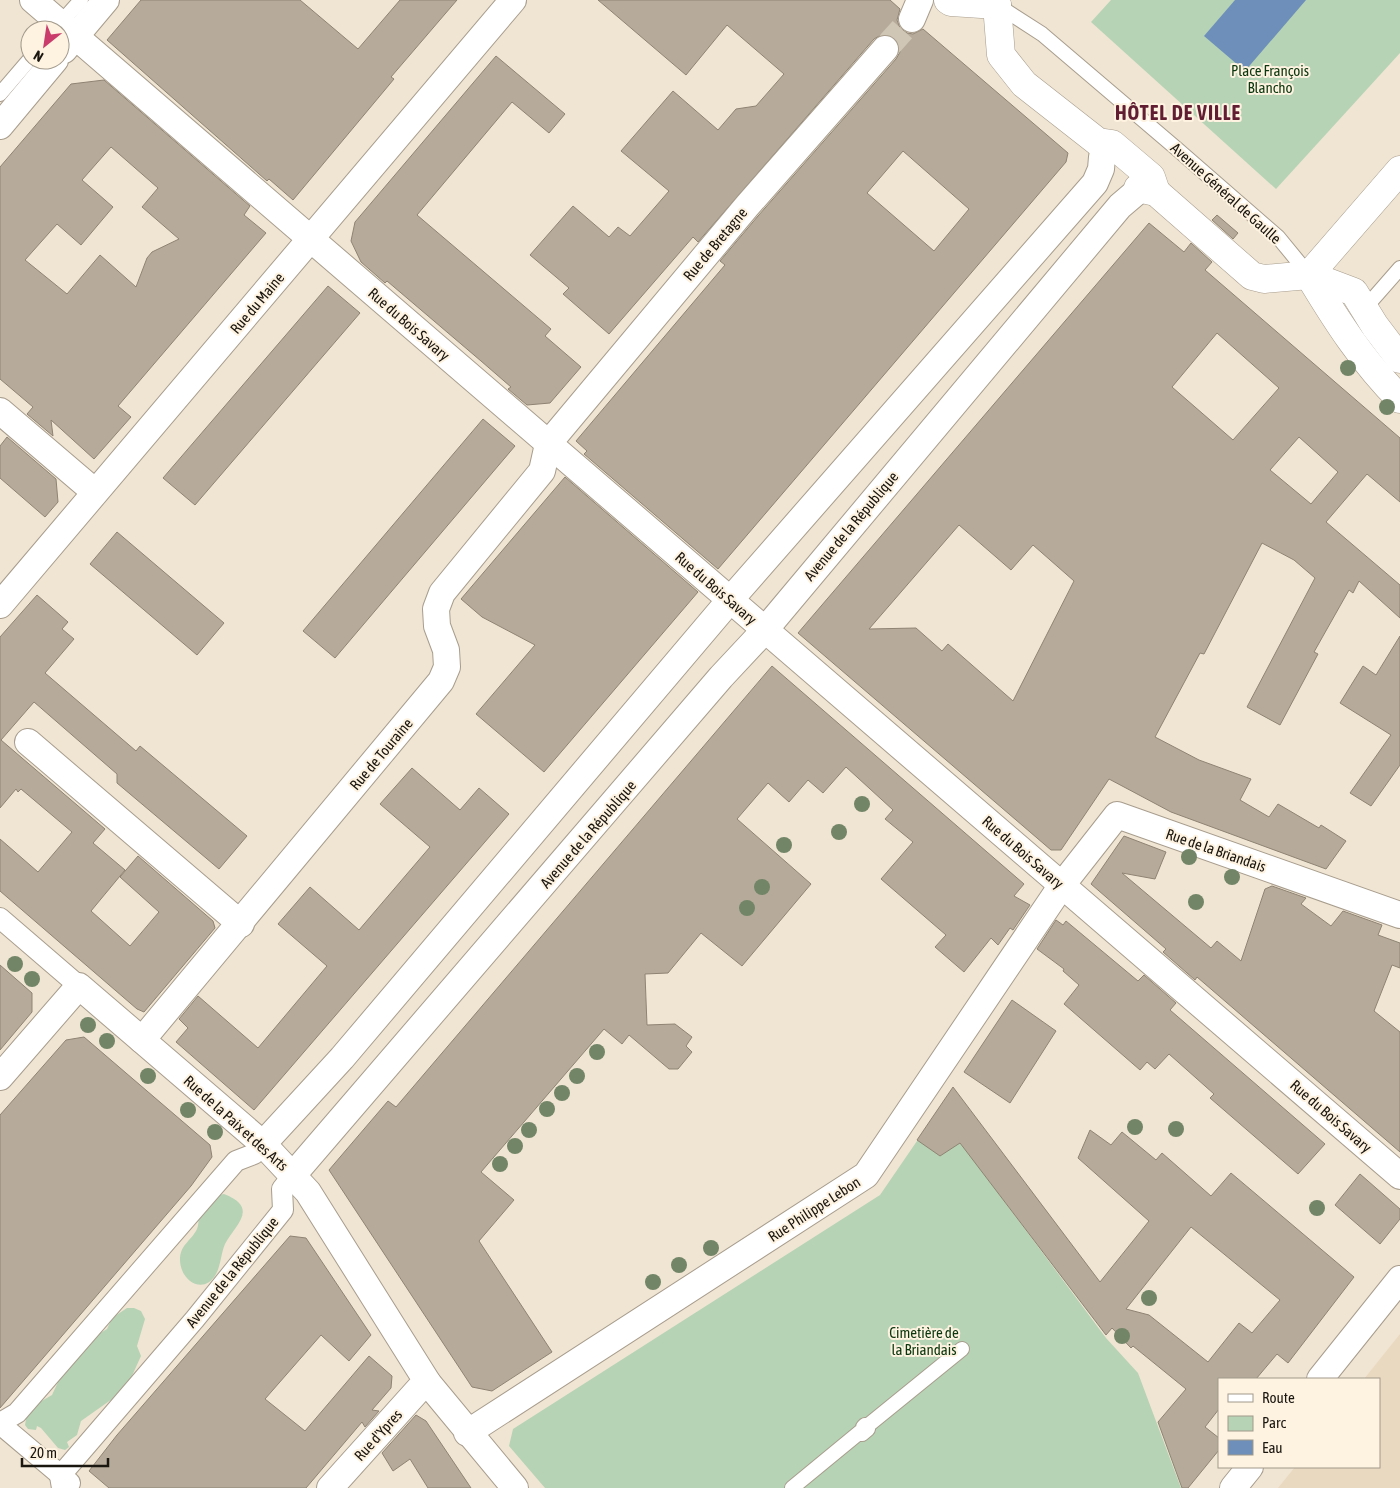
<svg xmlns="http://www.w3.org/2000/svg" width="1400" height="1488" viewBox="0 0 1400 1488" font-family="'Asap Condensed',sans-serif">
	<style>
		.built { fill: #e9d9c0 }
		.green { fill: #b6d3b6 }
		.water { fill: #6d8fb9 }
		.building { fill: #b6ab9a; stroke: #8f8474; fill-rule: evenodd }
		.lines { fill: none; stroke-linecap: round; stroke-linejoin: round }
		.minor-tunnel { stroke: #d0c6b6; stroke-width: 26; stroke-dasharray: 26 13; stroke-linecap: butt }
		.service-casing { stroke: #a89d8d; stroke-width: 16 }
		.pedestrian-casing { stroke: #a89d8d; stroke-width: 22 }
		.minor-casing { stroke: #a89d8d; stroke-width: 28 }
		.tertiary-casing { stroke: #a89d8d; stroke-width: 29 }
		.secondary-casing { stroke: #a89d8d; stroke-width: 29 }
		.service { stroke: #fff; stroke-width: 14 }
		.pedestrian { stroke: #fff; stroke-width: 20 }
		.minor { stroke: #fff; stroke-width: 26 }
		.tertiary { stroke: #fff; stroke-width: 28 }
		.secondary { stroke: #fff; stroke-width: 28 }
		.tree { fill: #728567 }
		.labels { text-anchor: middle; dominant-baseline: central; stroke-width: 4; stroke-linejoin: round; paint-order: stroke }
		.park-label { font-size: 15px; fill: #0a370e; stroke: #fef2e0 }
		.street-label { font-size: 15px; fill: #19150f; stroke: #fef2e0 }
		.district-label { font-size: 20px; font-weight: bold; letter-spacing: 1px; fill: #611d32; stroke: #fef2e0 }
	</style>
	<rect width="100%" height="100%" fill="#f0e5d3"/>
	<path class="built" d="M1400 1334V1488H1278L1295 1467H1379V1379H1364Z"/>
	<g class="green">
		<path d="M1111 0H1400V53L1276 189 1091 22Z"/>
		<path d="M930 1122 961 1143 1106 1338 1138 1373 1181 1488H545L509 1446 513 1429 880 1195Z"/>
		<path d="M224 1194C260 1208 235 1225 225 1244 221 1253 221 1265 216 1274 204 1296 179 1281 180 1258 181 1244 192 1240 197 1229 199 1224 199 1215 199 1210L214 1196Z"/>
		<path d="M127 1308H134L141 1311 145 1319 137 1346 141 1356 131 1378 115 1397 81 1421 77 1435 67 1442 69 1447 65 1450 58 1448 41 1428 37 1426 36 1430 28 1429 25 1425 27 1414 33 1406 52 1395 65 1367 92 1338 107 1329 112 1318Z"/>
	</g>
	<path class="water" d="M1235 0H1306L1245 71 1204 36Z"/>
	<g class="building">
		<path d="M141 0H300L358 49 400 0H457L391 77 394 79 293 200 269 179 267 181 107 40Z"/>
		<path d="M598 0H890L900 9 897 20 900 28 907 33 913 34 923 29 1068 153 1066 162 718 569 584 454 587 451 576 441 725 265 720 261 758 216 896 59 900 52 899 45 895 38 888 34 881 35 874 39 698 242 693 237 609 334 563 294 569 288 530 255 573 206 609 237 618 227 630 236 669 191 621 151 673 91 718 130 736 109 756 106 784 74 727 25 686 75ZM903 151 969 209 934 251 867 193Z"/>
		<path d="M496 56 565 114 549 133 512 102 417 215 551 329 545 336 581 367 550 403 527 405 508 389 511 387 481 361 387 281 385 283 361 262 351 241 355 222Z"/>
		<path d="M104 80 250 206 244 215 266 233 118 406 131 417 94 459 51 420 53 436 27 414 33 407 0 379V167L71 84ZM111 147 158 188 142 207 179 239 152 252 147 258 136 287 100 255 67 294 25 260 57 224 81 245 113 207 82 180Z"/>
		<path d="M1217 215 1238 233 1233 239 1212 220Z"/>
		<path d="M1149 223 1184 252 1191 243 1212 262 1205 270 1400 438V502L1367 474 1326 522 1400 585V618L1359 581 1353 593 1349 590 1314 652 1318 654 1280 725 1247 707 1315 578 1294 560 1262 543 1204 654 1200 653 1155 737 1199 760 1251 779 1240 800 1269 817 1278 804 1319 828 1321 825 1346 841 1326 869 1171 812 1109 779 1061 850H1051L798 633ZM1217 333 1279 388 1233 440 1172 387ZM1299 437 1338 472 1311 504 1270 470ZM959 525 1011 570 1033 545 1074 581 1013 701 948 644 942 651 916 628 869 629Z"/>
		<path d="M328 286 360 313 195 505 163 478Z"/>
		<path d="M483 419 515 446 335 658 303 631Z"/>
		<path d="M7 437 56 479 58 502 45 517 0 478V446Z"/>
		<path d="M565 477 698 592 544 772 476 714 535 645 482 617 461 599Z"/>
		<path d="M117 532 224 623 197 655 90 564Z"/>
		<path d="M37 595 68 622 62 629 74 639 45 673 136 751 140 746 247 836 219 869 117 783V774L34 702 1 740 105 829 93 843 125 870 91 911 130 946 159 912 120 877 138 856 213 921 215 928 144 1012 137 1009 0 891V839L38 872 72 832 21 789 18 792 16 789 0 808V637Z"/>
		<path d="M1400 636V765L1371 806 1350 793 1391 735 1340 703 1363 666 1376 675Z"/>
		<path d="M772 666 1024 884 1014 896 1030 905 1013 930 1010 928 998 945 991 938 964 972 935 947 946 935 881 879 913 842 885 819 893 810 846 767 823 793 808 780 789 802 768 783 737 819 811 884 742 966 701 933 668 973 645 974 647 1025 675 1024 692 1037 686 1046 692 1052 678 1069H669L629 1035 622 1044 604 1029 481 1172 514 1200 479 1241 552 1352 492 1391 472 1387 329 1170 388 1101 396 1107Z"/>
		<path d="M412 768 460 810 479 788 509 814 254 1110 176 1042 188 1028 179 1019 198 996 258 1048 327 966 278 924 310 887 359 930 430 847 380 804Z"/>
		<path d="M1124 836 1166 852 1155 879 1122 873 1211 948 1217 941 1241 961 1265 889 1272 886 1306 898 1301 904 1331 926 1343 911 1382 925 1378 935 1400 943V968L1392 965 1374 1011 1400 1032V1152L1197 977 1195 980 1163 952 1166 949 1091 884Z"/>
		<path d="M1056 920 1063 925 1066 921 1138 981 1144 975 1176 1003 1170 1010 1325 1144 1298 1174 1210 1098 1214 1094 1169 1054 1155 1069 1147 1062 1140 1070 1064 1004 1079 985 1063 971 1064 969 1037 949Z"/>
		<path d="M0 965 32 993V1012L0 1050Z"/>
		<path d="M1012 1000 1056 1031 1010 1103 964 1072Z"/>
		<path d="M84 1037 210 1145 212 1157 191 1186 0 1408V1115L66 1040Z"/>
		<path d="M953 1087 1100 1282 1149 1221 1078 1158 1090 1130 1111 1145 1122 1132 1156 1160 1162 1153 1211 1196 1231 1173 1354 1277 1288 1363 1277 1354 1256 1379H1219V1409L1205 1427 1219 1438V1450L1188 1488H1182L1158 1422 1186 1389 1133 1346 1131 1348 1112 1328 1106 1335 960 1143 940 1156 917 1140ZM1191 1227 1280 1300 1252 1333 1239 1323 1208 1362 1149 1315 1126 1309Z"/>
		<path d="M1360 1174 1400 1209V1219L1380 1244 1335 1205Z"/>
		<path d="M290 1236 306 1238 371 1335 349 1361 321 1335 265 1399 305 1431 369 1356 392 1376 391 1388 372 1410 379 1411 365 1427 362 1422 306 1488H109L89 1471 117 1435Z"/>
		<path d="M416 1415 426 1421 471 1488H428L410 1459 393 1471 382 1453Z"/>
	</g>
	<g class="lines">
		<path class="minor-tunnel" d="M885 49 912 19"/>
		<g class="service-casing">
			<g id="service">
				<path d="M997 5 1042 34 1177 149 1278 237 1310 276"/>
				<path d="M56 28 81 0"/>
				<path d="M0 94 30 59"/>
				<path d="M1365 308 1400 268"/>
				<path d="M866 1427 962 1349"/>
				<path d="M792 1488 860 1432 862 1434 868 1429 865 1425 863 1427"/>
			</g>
		</g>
		<g class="pedestrian-casing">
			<g id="pedestrian">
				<path d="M0 918 79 986"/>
				<path d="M0 1423 17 1413 236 1161 254 1154 263 1144"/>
				<path d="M0 1424 70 1483"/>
				<path d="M62 1488 60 1476 195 1319 283 1210 282 1189 293 1175"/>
			</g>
		</g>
		<g class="minor-casing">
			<g id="minor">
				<path d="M33 0 1400 1176"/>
				<path d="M912 19 920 0"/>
				<path d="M64 50 106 0"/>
				<path d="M0 126 55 60"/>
				<path d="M0 411 95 492"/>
				<path d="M0 605 513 0"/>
				<path d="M28 742 241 924"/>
				<path d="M142 1040 441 681 447 667 446 650 437 626 436 609 442 593 542 471 548 444 747 206 885 49"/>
				<path d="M0 1077 79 986 263 1144 308 1192 428 1383 515 1488"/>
				<path d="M263 1144 342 1058 730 600 1095 183 1101 169 1102 157"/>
				<path d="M293 1175 721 677 764 631 1120 206 1140 189"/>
				<path d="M1320 1379 1400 1279"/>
				<path d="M467 1433 866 1175 1062 885 1117 815 1400 915"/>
				<path d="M330 1488 419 1389 428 1383"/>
				<path d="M1233 1488 1250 1467"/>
			</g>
		</g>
		<g class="tertiary-casing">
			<g id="tertiary">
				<path d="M1309 275C1336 320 1363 362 1400 399"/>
				<path d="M1309 275 1354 292 1375 326 1400 359"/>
			</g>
		</g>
		<g class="secondary-casing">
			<g id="secondary">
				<path d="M948 0 951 2 997 5"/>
				<path d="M992 0 997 5 1001 55 1024 84 1098 142 1112 144 1151 177 1156 192"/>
				<path d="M1138 188 1156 192 1252 276 1264 279 1309 275"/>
				<path d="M1309 275 1400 170"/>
			</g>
		</g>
		<use href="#service" class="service"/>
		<use href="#pedestrian" class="pedestrian"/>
		<use href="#minor" class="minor"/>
		<use href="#tertiary" class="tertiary"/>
		<use href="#secondary" class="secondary"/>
	</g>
	<g class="tree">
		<circle cx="1348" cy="368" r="8"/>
		<circle cx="1387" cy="407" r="8"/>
		<circle cx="862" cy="804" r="8"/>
		<circle cx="839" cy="832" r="8"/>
		<circle cx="784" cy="845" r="8"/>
		<circle cx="1189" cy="857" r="8"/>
		<circle cx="1232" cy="877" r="8"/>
		<circle cx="762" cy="887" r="8"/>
		<circle cx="1196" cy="902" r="8"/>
		<circle cx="747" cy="908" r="8"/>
		<circle cx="15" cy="964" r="8"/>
		<circle cx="32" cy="979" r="8"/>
		<circle cx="88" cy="1025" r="8"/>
		<circle cx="107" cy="1041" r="8"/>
		<circle cx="597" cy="1052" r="8"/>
		<circle cx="148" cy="1076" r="8"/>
		<circle cx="577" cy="1076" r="8"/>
		<circle cx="562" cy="1093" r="8"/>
		<circle cx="547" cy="1109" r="8"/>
		<circle cx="188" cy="1110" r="8"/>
		<circle cx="1135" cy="1127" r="8"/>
		<circle cx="1176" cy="1129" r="8"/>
		<circle cx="529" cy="1130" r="8"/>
		<circle cx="215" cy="1132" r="8"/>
		<circle cx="515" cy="1146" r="8"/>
		<circle cx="500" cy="1164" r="8"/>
		<circle cx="1317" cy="1208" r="8"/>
		<circle cx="711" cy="1248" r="8"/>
		<circle cx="679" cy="1265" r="8"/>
		<circle cx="653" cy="1282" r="8"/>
		<circle cx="1149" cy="1298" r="8"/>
		<circle cx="1122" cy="1336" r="8"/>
	</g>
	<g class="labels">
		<g class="park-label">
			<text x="1270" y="70">Place François<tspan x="1270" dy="17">Blancho</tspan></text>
			<text x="924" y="1332">Cimetière de<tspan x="924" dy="17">la Briandais</tspan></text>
		</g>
		<g class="street-label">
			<text transform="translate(1226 193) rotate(42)">Avenue Général de Gaulle</text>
			<text transform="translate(715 244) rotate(-50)">Rue de Bretagne</text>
			<text transform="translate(257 303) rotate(-50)">Rue du Maine</text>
			<text transform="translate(409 324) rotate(41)">Rue du Bois Savary</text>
			<text transform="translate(851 526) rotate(-50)">Avenue de la République</text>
			<text transform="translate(716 588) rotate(41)">Rue du Bois Savary</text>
			<text transform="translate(381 754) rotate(-50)">Rue de Touraine</text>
			<text transform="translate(588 834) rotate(-49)">Avenue de la République</text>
			<text transform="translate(1216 850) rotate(19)">Rue de la Briandais</text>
			<text transform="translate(1023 852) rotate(41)">Rue du Bois Savary</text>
			<text transform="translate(1331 1116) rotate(41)">Rue du Bois Savary</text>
			<text transform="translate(236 1123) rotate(42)">Rue de la Paix et des Arts</text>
			<text transform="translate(814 1209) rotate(-33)">Rue Philippe Lebon</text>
			<text transform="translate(232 1272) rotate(-51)">Avenue de la République</text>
			<text transform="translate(378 1435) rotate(-48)">Rue d'Ypres</text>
		</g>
		<g class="district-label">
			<text x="1178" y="112">HÔTEL DE VILLE</text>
		</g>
	</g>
	<rect x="1218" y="1378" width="162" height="90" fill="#fef2e0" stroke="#a29a8c"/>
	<rect x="1228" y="1394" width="25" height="8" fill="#ffffff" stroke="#a29a8c"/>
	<text x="1262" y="1403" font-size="15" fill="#19150f">Route</text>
	<rect x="1228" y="1416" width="25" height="15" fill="#b6d3b6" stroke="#a29a8c"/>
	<text x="1262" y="1428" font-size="15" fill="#19150f">Parc</text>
	<rect x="1228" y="1440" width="25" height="15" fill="#6d8fb9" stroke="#a29a8c"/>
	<text x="1262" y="1453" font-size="15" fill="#19150f">Eau</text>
	<g transform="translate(45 45) rotate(210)"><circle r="24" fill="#fef2e0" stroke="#a29a8c"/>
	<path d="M0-4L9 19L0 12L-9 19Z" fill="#c93c6b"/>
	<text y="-8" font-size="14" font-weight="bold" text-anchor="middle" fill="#19150f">N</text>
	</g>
	<path d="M22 1458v8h86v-8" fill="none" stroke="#19150f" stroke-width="2.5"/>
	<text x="30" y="1458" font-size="15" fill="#19150f" stroke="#fef2e0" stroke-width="4" paint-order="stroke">20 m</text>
</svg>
